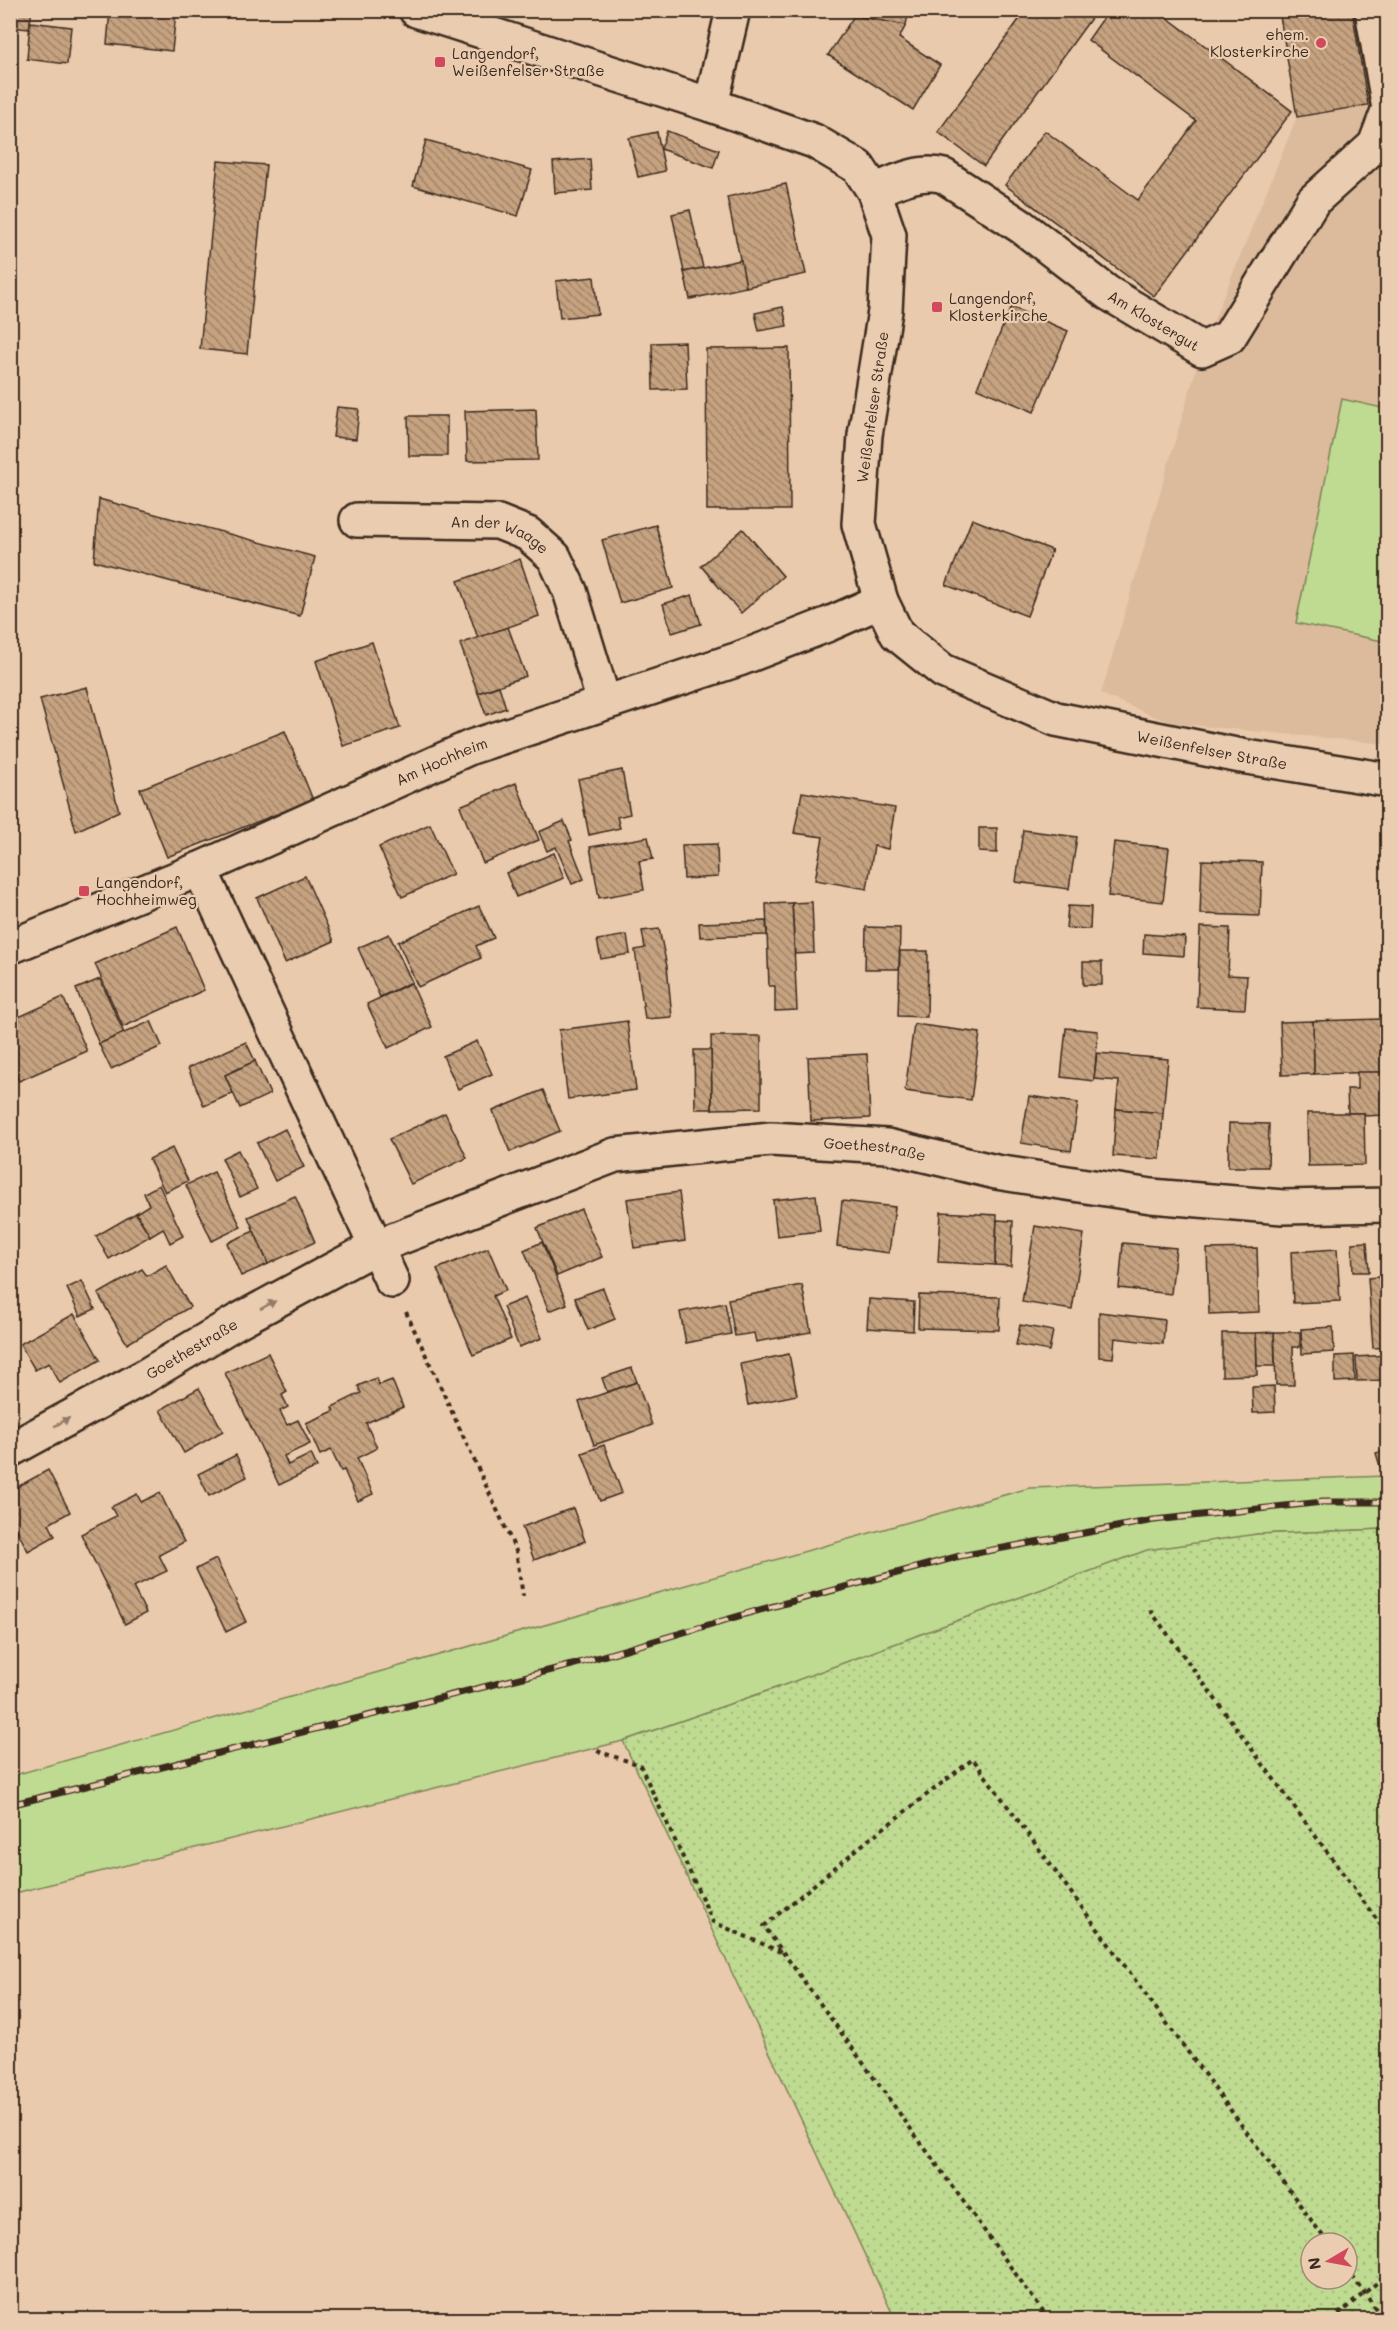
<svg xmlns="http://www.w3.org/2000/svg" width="1398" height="2330" viewBox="0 0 1398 2330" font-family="Mali,sans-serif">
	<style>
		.built { fill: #dcbb9c }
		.grass { fill: #bfda91; stroke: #7d8258; stroke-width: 1.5 }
		.garden { fill: url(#garden-dots); stroke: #7d8258; stroke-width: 1.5; fill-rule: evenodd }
		.building { fill: url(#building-back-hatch); stroke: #3b2a1e; stroke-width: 1.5 }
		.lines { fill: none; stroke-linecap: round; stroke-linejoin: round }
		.minor-casing { stroke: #3b2a1e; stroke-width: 38 }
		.path { stroke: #3b2a1e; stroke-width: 4; stroke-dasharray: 4.5 4.5; stroke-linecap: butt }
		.minor { stroke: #eaccb0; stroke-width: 33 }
		.rail-casing { stroke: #3b2a1e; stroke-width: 7 }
		.rail { stroke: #eaccb0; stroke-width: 4.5; stroke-dasharray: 14; stroke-linecap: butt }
		.oneway { fill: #927b67 }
		.poi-dot { fill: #d1495b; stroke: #eaccb0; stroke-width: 2 }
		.labels { text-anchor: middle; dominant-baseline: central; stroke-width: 4.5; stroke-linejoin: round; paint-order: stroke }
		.poi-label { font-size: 15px; fill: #3b2a1e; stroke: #eaccb0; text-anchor: start }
		.street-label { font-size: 15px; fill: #3b2a1e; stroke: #eaccb0 }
	</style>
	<defs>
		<pattern id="garden-dots" width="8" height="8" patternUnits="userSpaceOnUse" patternTransform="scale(1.5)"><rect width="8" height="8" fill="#bfda91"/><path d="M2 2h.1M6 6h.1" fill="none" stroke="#a5bb7d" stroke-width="1.8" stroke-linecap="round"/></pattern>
		<pattern id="building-back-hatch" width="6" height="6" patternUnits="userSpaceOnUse" patternTransform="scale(1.5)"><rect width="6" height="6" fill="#c5a280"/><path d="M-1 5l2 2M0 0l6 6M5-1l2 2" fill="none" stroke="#a18468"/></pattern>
	</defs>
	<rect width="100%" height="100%" fill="#eacaac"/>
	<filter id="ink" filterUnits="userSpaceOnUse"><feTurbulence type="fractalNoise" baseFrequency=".0167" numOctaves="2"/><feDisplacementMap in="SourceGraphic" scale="12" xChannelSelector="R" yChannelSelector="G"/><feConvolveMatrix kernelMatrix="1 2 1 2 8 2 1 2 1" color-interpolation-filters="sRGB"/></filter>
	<g filter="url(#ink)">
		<path class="built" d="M1352 11H1387V744L1170 723 1101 694 1202 349 1297 117 1368 105Z"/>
		<g class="grass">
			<path d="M1342 399 1387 409V642L1296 623Z"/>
			<path d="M1387 1476V1529L1257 1534 776 1688 623 1741 11 1894V1776L1029 1488Z"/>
		</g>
		<path class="garden" d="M1387 1529V2319H895L623 1741 776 1688 1147 1550 1257 1534ZM1311 2243H1347V2279H1311Z"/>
		<g class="building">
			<path d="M10 10H32L29 29 10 27Z"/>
			<path d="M110 10 176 12 172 51 107 44Z"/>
			<path d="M833 10H909L906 25 833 13Z"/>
			<path d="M1026 10H1097L984 166 938 132Z"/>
			<path d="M1109 10H1157L1292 111 1154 296 1005 185 1045 131 1138 200 1196 121 1088 40Z"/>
			<path d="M1279 10H1352L1368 105 1297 117Z"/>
			<path d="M854 16 906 25 899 38 940 65 913 110 828 55Z"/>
			<path d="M30 22 71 27 67 64 27 59Z"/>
			<path d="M667 131 719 150 713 168 661 149Z"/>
			<path d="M657 132 665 171 638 177 629 138Z"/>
			<path d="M426 140 532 170 518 216 413 186Z"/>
			<path d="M590 159 592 190 555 193 553 162Z"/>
			<path d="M218 161 266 165 247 354 200 349Z"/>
			<path d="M786 184 806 274 746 287 727 197Z"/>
			<path d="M690 210 703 268 684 272 672 214Z"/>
			<path d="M741 260 746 287 690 299 684 272Z"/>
			<path d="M594 277 598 314 560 318 556 281Z"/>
			<path d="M783 307 787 326 759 331 755 313Z"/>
			<path d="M1011 307 1068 331 1034 412 977 388Z"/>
			<path d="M685 342 687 389 653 390 652 343Z"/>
			<path d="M789 348 790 510H707L706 349Z"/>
			<path d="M337 407 359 409 356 439 333 437Z"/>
			<path d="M536 409 538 460 467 461 465 411Z"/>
			<path d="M408 416H447V456H409Z"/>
			<path d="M99 499 315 557 300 616 94 561Z"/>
			<path d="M972 519 1052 550 1027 616 946 585Z"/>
			<path d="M656 525 673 588 620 603 602 540Z"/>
			<path d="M743 529 783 576 741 613 701 566Z"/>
			<path d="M520 559 539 616 478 638 458 581Z"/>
			<path d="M692 595 701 624 672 633 663 604Z"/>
			<path d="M508 627 526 676 478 693 460 644Z"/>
			<path d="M372 642 400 728 343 746 316 661Z"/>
			<path d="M499 686 506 708 486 715 478 693Z"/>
			<path d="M87 687 119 811 76 831 40 699Z"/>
			<path d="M285 731 313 800 167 857 140 789Z"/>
			<path d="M622 770 630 814 617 817 620 828 589 835 578 779Z"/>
			<path d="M516 783 539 840 483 863 460 806Z"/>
			<path d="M802 792 895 808 888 849 874 846 867 889 815 880 823 837 794 833Z"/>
			<path d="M564 821 572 840 569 841 584 879 572 884 556 847 547 851 539 832Z"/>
			<path d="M430 824 453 874 402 897 379 847Z"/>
			<path d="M979 828H997V853L979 852Z"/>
			<path d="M1023 830 1077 837 1069 889 1016 882Z"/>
			<path d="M648 837 653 859 639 861 644 890 599 898 590 847Z"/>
			<path d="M1114 842 1169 848 1163 902 1108 896Z"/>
			<path d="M717 844 718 877 684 879 682 845Z"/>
			<path d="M554 853 564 878 516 897 506 873Z"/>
			<path d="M1202 860 1262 862 1260 916 1200 914Z"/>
			<path d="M305 876 334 941 285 963 257 898Z"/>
			<path d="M812 902 814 953 795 954 792 903Z"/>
			<path d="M792 903 797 1010 775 1011V986H769L766 904Z"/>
			<path d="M479 906 494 938 476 946 481 958 418 987 398 942Z"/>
			<path d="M1068 906 1091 907 1090 929 1066 928Z"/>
			<path d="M766 921 767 935 700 937 699 923Z"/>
			<path d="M177 927 204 990 123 1027 95 964Z"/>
			<path d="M866 927 900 928 899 969H865Z"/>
			<path d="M1200 927 1230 928 1228 975 1247 976 1245 1009 1197 1007Z"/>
			<path d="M659 929 667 966 672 1017 645 1019 635 950 645 948 642 931Z"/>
			<path d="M389 934 412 982 380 997 358 948Z"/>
			<path d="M1144 934 1185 937 1184 956 1143 953Z"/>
			<path d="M627 935 630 954 601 959 597 940Z"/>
			<path d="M900 951H928L927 1017 898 1016Z"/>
			<rect x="1083" y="962" width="19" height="23"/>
			<path d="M100 979 124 1033 99 1044 76 989Z"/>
			<path d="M411 983 432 1027 388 1048 367 1004Z"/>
			<path d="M63 997 87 1051 19 1081 10 1062V1021Z"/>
			<path d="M1381 1019 1383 1072 1314 1074 1313 1021Z"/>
			<path d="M151 1021 162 1046 111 1069 99 1044Z"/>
			<path d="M627 1021 636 1090 568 1099 559 1030Z"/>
			<path d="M1313 1021 1314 1074 1282 1075 1280 1022Z"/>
			<path d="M914 1024 980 1033 971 1100 905 1091Z"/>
			<path d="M1066 1028 1098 1031 1094 1081 1061 1077Z"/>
			<path d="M711 1036H761V1108L712 1109Z"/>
			<path d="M477 1041 492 1074 458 1089 443 1056Z"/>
			<path d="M246 1042 255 1061 225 1075 233 1093 204 1106 188 1068Z"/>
			<path d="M694 1050H711L712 1109H695Z"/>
			<path d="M1097 1053 1168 1059 1163 1113 1116 1109 1119 1081 1094 1079Z"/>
			<path d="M867 1054 870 1118 811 1121 808 1057Z"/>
			<path d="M255 1061 270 1094 240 1108 225 1075Z"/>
			<path d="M1357 1072H1383L1385 1115 1364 1116V1113H1348L1347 1089H1357Z"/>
			<path d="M543 1090 560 1131 510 1152 493 1111Z"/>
			<path d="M1029 1096 1078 1103 1071 1151 1021 1143Z"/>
			<path d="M1116 1109 1163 1113 1160 1159 1113 1156Z"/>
			<path d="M445 1113 467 1158 411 1184 389 1139Z"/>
			<path d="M1307 1113H1364L1365 1165 1308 1166Z"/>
			<path d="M1229 1123 1269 1124 1268 1167H1228Z"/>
			<path d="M285 1129 304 1167 275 1181 257 1143Z"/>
			<path d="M172 1148 188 1181 165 1192 149 1159Z"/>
			<path d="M238 1150 257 1189 240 1197 222 1158Z"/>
			<path d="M214 1172 241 1227 212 1241 186 1185Z"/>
			<path d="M159 1185 183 1236 170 1243 163 1228 150 1236 136 1213 149 1205 144 1193Z"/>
			<path d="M679 1192 685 1241 634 1248 627 1199Z"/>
			<path d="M816 1195 820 1231 777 1236 773 1200Z"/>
			<path d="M295 1196 315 1242 268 1264 248 1217Z"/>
			<path d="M842 1201 895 1207 889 1253 837 1246Z"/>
			<path d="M581 1209 602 1257 557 1276 537 1228Z"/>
			<path d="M941 1212 997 1215 995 1265 938 1262Z"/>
			<path d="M136 1213 150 1236 109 1259 96 1236Z"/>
			<path d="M997 1220 1013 1221 1011 1266 995 1265Z"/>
			<path d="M1035 1226 1084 1234 1072 1310 1022 1302Z"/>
			<path d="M254 1231 268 1264 241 1276 227 1243Z"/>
			<path d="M542 1242 567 1304 549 1311 524 1250Z"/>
			<path d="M1367 1242 1369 1272H1353L1352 1243Z"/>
			<path d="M1123 1243 1176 1248 1171 1294 1119 1288Z"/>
			<path d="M488 1248 506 1290 493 1296 511 1339 473 1355 437 1269Z"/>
			<path d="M1257 1248 1259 1312 1209 1314 1207 1249Z"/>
			<path d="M1337 1249 1340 1301 1293 1303 1291 1252Z"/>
			<path d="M166 1265 190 1307 127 1344 98 1294 142 1269 147 1276Z"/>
			<path d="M1388 1276V1347L1373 1348 1368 1278Z"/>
			<path d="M82 1281 95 1309 80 1316 67 1288Z"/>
			<path d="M802 1285 811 1332 756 1342 754 1333 735 1336 728 1299Z"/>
			<path d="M603 1288 615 1319 588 1330 575 1298Z"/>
			<path d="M919 1295 1000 1297 999 1330 918 1328Z"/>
			<path d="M525 1298 542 1338 519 1347 503 1307Z"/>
			<path d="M869 1299 914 1302 913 1331 867 1328Z"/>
			<path d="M725 1303 731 1334 686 1343 680 1312Z"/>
			<path d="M1099 1312 1165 1320 1163 1344 1115 1338 1113 1358 1099 1357Z"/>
			<path d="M74 1314 100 1360 60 1383 49 1363 35 1370 20 1344Z"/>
			<path d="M1020 1325 1053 1331 1049 1351 1016 1345Z"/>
			<path d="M1333 1327 1334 1352 1302 1354 1301 1329Z"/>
			<path d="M1274 1332H1300V1347H1293L1294 1385H1276Z"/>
			<path d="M1274 1332 1275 1366H1257L1256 1333Z"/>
			<path d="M1222 1333H1256L1257 1375 1222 1376Z"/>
			<path d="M268 1353 287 1392 282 1395 288 1407 280 1411 287 1425 298 1420 310 1444 284 1456 288 1465 311 1454 317 1467 279 1485 225 1373Z"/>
			<path d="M789 1354 797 1395 748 1405 740 1364Z"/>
			<path d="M1354 1355 1355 1381 1335 1382V1356Z"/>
			<path d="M1388 1355V1380L1357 1381 1356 1357Z"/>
			<path d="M632 1368 637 1382 607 1392 602 1378Z"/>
			<path d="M376 1378 379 1385 392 1380 403 1407 366 1423 377 1448 357 1458 373 1494 358 1501 344 1470 341 1471 331 1450 320 1455 306 1423 334 1411 332 1407 361 1393 358 1386Z"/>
			<path d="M637 1382 652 1425 594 1445 579 1402Z"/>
			<path d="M1274 1386 1275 1412 1253 1413 1252 1387Z"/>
			<path d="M199 1388 223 1431 184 1453 160 1410Z"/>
			<path d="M604 1445 622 1493 600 1501 582 1453Z"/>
			<path d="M1388 1450V1463L1380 1466 1376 1453Z"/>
			<path d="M236 1455 247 1477 209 1496 198 1474Z"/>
			<path d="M48 1470 70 1512 49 1524 55 1536 28 1551 10 1517V1491Z"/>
			<path d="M160 1493 184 1542 159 1555 167 1571 133 1587 146 1613 125 1624 81 1534 116 1516 111 1507 137 1494 141 1502Z"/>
			<path d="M573 1508 585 1541 534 1560 522 1527Z"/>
			<path d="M216 1559 246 1622 226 1632 196 1569Z"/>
		</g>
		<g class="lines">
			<g class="minor-casing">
				<g id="minor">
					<path id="s1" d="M416 10 711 105 814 141 858 167 874 191 889 235 885 311 865 435 859 524 881 601 897 634 943 671 1056 719 1241 756 1388 780"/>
					<path d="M1372 10 1388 103"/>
					<path d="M711 105 733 10"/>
					<path id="s2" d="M874 191C895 182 921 169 944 176L1022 227 1108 293 1202 349 1229 337 1313 201 1375 145 1388 111"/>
					<path id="s3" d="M357 520 498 522 528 534 554 557 570 591 604 702"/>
					<path d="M200 869 392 1281"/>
					<path id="s4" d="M10 947 200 869 471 747 739 659 829 624 881 601"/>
					<path id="s5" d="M10 1450 142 1378 236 1322 375 1247 615 1155 771 1139 887 1146 996 1172 1151 1196 1283 1207 1388 1205"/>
				</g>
			</g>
			<g class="path">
				<path d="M406 1312 516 1551 523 1596"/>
				<path d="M1150 1610 1388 1935"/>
				<path d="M597 1751 640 1765 713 1922 781 1952"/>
				<path d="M1347 2269 1384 2320"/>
				<path d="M1049 2320 764 1926 867 1841 973 1759 1328 2243"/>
				<path d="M1331 2320 1388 2274"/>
			</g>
			<use href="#minor" class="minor"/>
			<g class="rail-casing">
				<path id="rail" d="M10 1805 572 1665 756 1611 960 1556 1154 1520 1323 1502H1388"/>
			</g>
			<use href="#rail" class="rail"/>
		</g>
		<defs><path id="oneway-solid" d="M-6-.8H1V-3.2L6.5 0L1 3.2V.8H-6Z" transform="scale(1.5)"/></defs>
		<g class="oneway">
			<use href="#oneway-solid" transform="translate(268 1305) rotate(-28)"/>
			<use href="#oneway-solid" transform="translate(62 1422) rotate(-29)"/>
		</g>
	</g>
	<g class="poi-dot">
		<circle cx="1321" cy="43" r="6"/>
		<rect x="434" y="56" width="12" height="12" rx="3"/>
		<rect x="931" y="301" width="12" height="12" rx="3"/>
		<rect x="78" y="885" width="12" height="12" rx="3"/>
	</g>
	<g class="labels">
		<g class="poi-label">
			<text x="1309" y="34" text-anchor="end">ehem.<tspan x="1309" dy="17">Klosterkirche</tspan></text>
			<text x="452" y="53">Langendorf,<tspan x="452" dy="17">Weißenfelser Straße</tspan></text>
			<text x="949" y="298">Langendorf,<tspan x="949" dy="17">Klosterkirche</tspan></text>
			<text x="96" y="882">Langendorf,<tspan x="96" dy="17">Hochheimweg</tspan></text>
		</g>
		<g class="street-label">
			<text stroke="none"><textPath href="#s2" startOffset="328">Am Klostergut</textPath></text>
			<text transform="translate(872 407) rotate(-82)">Weißenfelser Straße</text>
			<text stroke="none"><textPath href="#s3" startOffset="146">An der Waage</textPath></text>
			<text stroke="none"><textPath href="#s1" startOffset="1294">Weißenfelser Straße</textPath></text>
			<text stroke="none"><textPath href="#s4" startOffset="470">Am Hochheim</textPath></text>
			<text stroke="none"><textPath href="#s5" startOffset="936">Goethestraße</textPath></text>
			<text stroke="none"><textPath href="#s5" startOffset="208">Goethestraße</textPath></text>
		</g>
	</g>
	<rect width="1398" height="2330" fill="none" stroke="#eaccb0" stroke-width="36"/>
	<rect x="18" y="18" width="1362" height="2294" fill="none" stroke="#3b2a1e" stroke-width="2" filter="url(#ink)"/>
	<g transform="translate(1329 2261) rotate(260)"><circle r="28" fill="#eaccb0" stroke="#a48b76" stroke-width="1.5"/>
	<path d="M0-4.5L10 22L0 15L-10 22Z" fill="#d1495b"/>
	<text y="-9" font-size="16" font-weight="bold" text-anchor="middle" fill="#3b2a1e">N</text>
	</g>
</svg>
